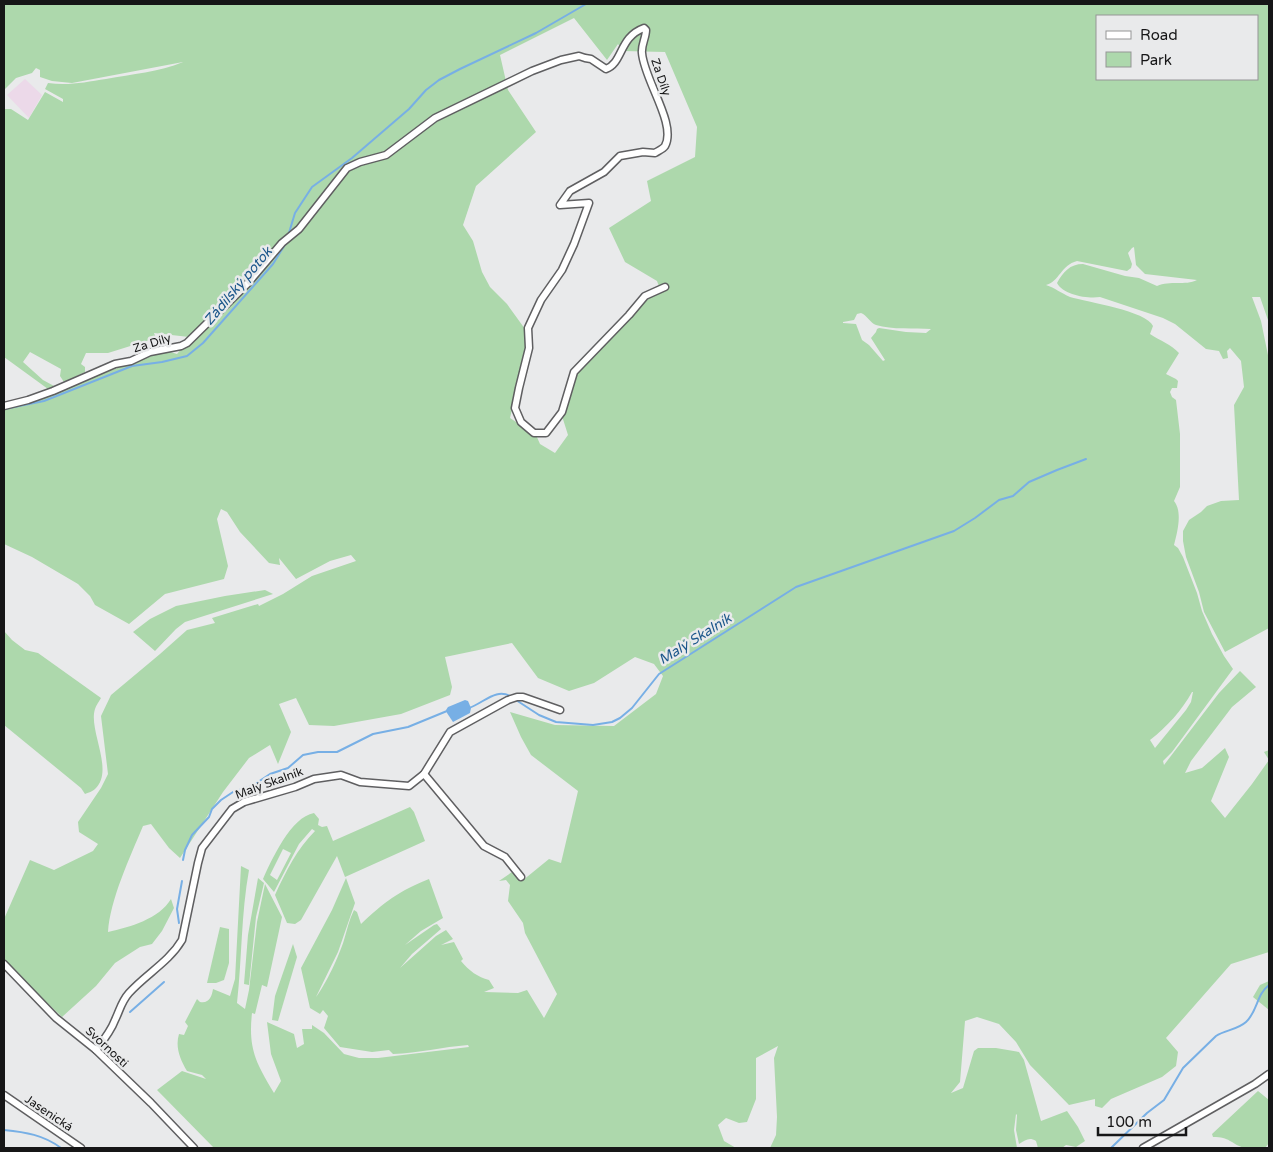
<svg xmlns="http://www.w3.org/2000/svg" width="1273" height="1152" viewBox="0 0 1273 1152" font-family="'Varela Round',sans-serif">
	<style>
		.industrial { fill: #ecd9e9 }
		.green { fill: #add8ac; fill-rule: evenodd }
		.water { fill: #77afe5 }
		.lines { fill: none; stroke-linecap: round; stroke-linejoin: round }
		.stream { stroke: #77afe5; stroke-width: 2 }
		.minor-casing { stroke: #5f5f61; stroke-width: 9 }
		.minor { stroke: #fff; stroke-width: 6 }
		.labels { text-anchor: middle; dominant-baseline: central; stroke-width: 5; stroke-linejoin: round; paint-order: stroke }
		.street-label { font-size: 12px; fill: #161617; stroke: #e9eaeb }
		.water-label { font-size: 14px; font-style: italic; fill: #1c578b; stroke: #e9eaeb }
	</style>
	<rect width="100%" height="100%" fill="#e9eaeb"/>
	<path class="industrial" d="M25 79 42 95 29 118 7 95Z"/>
	<g class="green">
		<path d="M4 4H1269V323L1260 297H1252L1261 321 1269 360V628L1225 652 1204 612 1199 592 1186 557 1183 541V531L1189 520 1201 512 1207 506 1221 501 1239 500 1234 405 1244 387 1241 361 1230 348 1227 351 1228 358 1223 359 1219 351 1206 349 1175 324 1163 318 1100 297C1088 299 1063 295 1057 283 1063 272 1070 264 1083 264L1125 276 1139 278 1157 286C1170 280 1185 286 1197 280L1145 274 1136 265 1134 247 1132 248 1128 253 1132 264 1131 268 1127 271 1077 261C1061 265 1059 282 1046 285 1055 288 1061 293 1070 297 1087 302 1147 311 1153 326L1150 334C1159 340 1172 345 1179 353L1166 374 1176 379 1178 381 1177 388H1172L1170 392 1172 397 1176 400 1180 434V487L1174 501C1183 512 1177 533 1174 545L1178 548 1183 557 1197 593 1202 611 1212 634 1224 656 1233 669 1172 752 1163 761 1164 765 1219 693 1240 671 1256 687 1232 707 1191 761 1185 773 1202 768 1225 748 1229 757 1211 801 1225 818 1252 784 1269 760 1264 752 1269 750V952L1231 964 1166 1038 1178 1052 1176 1066 1162 1077 1111 1099 1102 1108 1095 1106V1099L1069 1105 1030 1065 1016 1042 999 1024 977 1017 965 1021 960 1082 951 1093 963 1088 974 1051 978 1048H996L1019 1052 1024 1060 1041 1121 1067 1111 1078 1127 1085 1141 1076 1147 1066 1145 1062 1148H1038L1036 1141C1029 1137 1026 1140 1019 1144L1016 1130 1017 1115 1016 1114 1014 1130 1017 1148H770L776 1135 777 1117 774 1058 778 1046 756 1058V1099L747 1122 739 1123 726 1118 718 1125 724 1141 736 1148H214L157 1090 182 1071 206 1079 202 1075 187 1071C180 1059 175 1047 179 1034L184 1035 188 1026 185 1022 197 999 200 1002C209 1004 212 996 213 989L230 996 235 979 241 866 249 870C241 914 242 959 237 1003L245 1009 249 990 257 922 265 884 282 917 267 987 262 985 255 1014 252 1013C248 1049 256 1063 274 1093L281 1081 271 1054 267 1022 294 1034 297 1048 304 1044 302 1029H312V1025L324 1033 344 1054 359 1058H378L469 1047 468 1045C443 1047 418 1053 393 1054L389 1050 372 1052 340 1047 324 1028 328 1016 323 1010 320 1014 310 1008 301 968 332 910 346 878 355 903 338 952 316 997C326 984 339 956 344 940 347 930 349 920 354 910L357 912 361 924C384 902 399 891 429 879L443 918 421 931 405 945 434 925 437 924 441 929 412 954 400 968 436 936 446 930 453 939 441 945 454 942 463 959 461 961C469 971 478 977 489 980L494 988 484 992 518 993 527 990 544 1018 557 994 525 933 523 923 508 901 510 885 506 880 499 881 512 872 522 881 549 859 561 863 578 791 531 755 521 737 510 712 555 725 614 726 656 694 663 676 654 664 635 657 594 683 569 691 538 678 512 643 445 657 452 687 450 695 401 714 334 726 309 725 296 698 279 704 291 732 278 764 270 745 249 758 223 792 180 858 169 848 151 824 143 826C130 857 110 900 108 932 130 927 159 919 171 899L174 908 162 931 152 944 140 947 115 963 96 986 62 1017 4 962V919L30 860 54 870 93 851 98 844 79 832 78 822 101 788 108 774 101 716 111 695 160 654 187 630 215 623 212 618 258 604 259 606 283 594 312 576 356 561 351 555 330 561 296 579 279 558 280 565 269 563 240 532 227 512 221 509 217 519 228 566 224 579 165 594 129 624 95 605 90 596 78 584 32 557 4 544V410L22 405 164 350 177 354 194 334 189 337 154 333 156 338 108 353H86L81 364 85 367V372L64 382 60 376 61 369 30 352 23 362 43 380 54 386 48 389 4 357V109H11L28 120 45 92 63 102V99L45 89 48 83C68 86 86 82 106 79 132 74 159 72 183 62L72 83 52 81 40 77V70L36 68 32 73 16 78 4 90ZM1097 16H1257V79H1097ZM574 18 607 60 618 44 623 51 665 52 697 127 695 157 647 181 651 201 609 228 625 262 657 281 661 292 653 295 633 313 575 374 562 416 568 435 555 453 540 444 536 435 510 418 526 350 525 329 507 304 490 287 482 272 473 241 463 225 476 186 536 132 508 90 500 55ZM861 313C867 315 870 323 876 325 892 330 915 328 931 329L926 333 906 332 879 328 877 329 876 332 871 338 885 360 883 361 869 345 862 340 856 324 843 323V322L854 320 857 314ZM1192 692H1193L1191 702 1186 710 1155 748 1150 740C1167 727 1182 710 1192 692Z"/>
		<path d="M265 590 273 594 185 622 176 629 155 651 133 632 150 619 176 606 225 596Z"/>
		<path d="M4 631 12 640 25 650 38 653 101 698C99 702 96 705 95 709 88 730 115 771 95 789 93 791 88 793 85 794L81 788 4 725Z"/>
		<path d="M410 807 414 812 425 841 345 877 337 856 301 920 295 924 287 923 275 895C286 871 297 849 315 831L312 829 299 844 274 892 263 879C272 859 291 817 314 813L319 819 318 825 322 827 327 826 333 841ZM283 849 291 853 277 880 270 875Z"/>
		<path d="M258 878 264 883 256 917 249 985 244 984 248 935Z"/>
		<path d="M220 927 229 929V963L224 980 216 983H207Z"/>
		<path d="M293 944 297 957 278 1021 272 1020 275 996Z"/>
		<path d="M1269 981V1010L1253 997 1260 985Z"/>
		<path d="M1258 1091 1269 1100V1143L1265 1148C1258 1148 1250 1150 1244 1148 1230 1143 1230 1137 1213 1137L1212 1134Z"/>
	</g>
	<path class="water" d="M465 700 468 701 471 708 470 713 453 722 447 713 446 710 448 707Z"/>
	<g class="lines">
		<g class="stream">
			<path d="M288 236 295 213 312 187 352 158 409 109 426 90 439 80 460 69 536 33 586 4"/>
			<path d="M4 409 44 401 132 366 162 362 187 356 203 343 273 264 286 243"/>
			<path d="M516 700 539 715 556 722 593 725 612 722 620 718 632 708 659 674 796 587 954 531 975 518 999 500 1013 496 1029 482 1057 470 1086 459"/>
			<path d="M469 708C484 703 496 687 512 697"/>
			<path d="M183 860 185 850 192 835 209 817 212 809 221 800 233 792 252 786 270 774 288 768 303 755 318 752H337L373 734 408 727 447 711"/>
			<path d="M179 923 177 909 182 881"/>
			<path d="M130 1012 164 982"/>
			<path d="M4 1130C25 1132 44 1135 61 1148"/>
			<path d="M1111 1148 1147 1113 1164 1100 1183 1068 1216 1036C1225 1030 1237 1030 1246 1022 1258 1011 1256 995 1269 985"/>
		</g>
		<g class="minor-casing">
			<g id="minor">
				<path d="M4 406 28 400 53 391 115 364 131 361 150 352 181 346 187 343 248 283 282 243 299 229 347 168 360 162 386 155 435 118 532 71 561 60 579 56 585 58 591 59 606 69C623 63 619 37 644 28L646 30C646 38 641 45 642 53 644 80 677 124 665 146 663 149 658 151 655 153L643 152 620 156 604 172 570 191 560 205 589 203 574 244 562 270 541 300 528 328 529 348 519 388 515 408 521 422 534 433H546L562 412 574 372 629 315 645 296 665 287"/>
				<path d="M424 774 484 846 505 857 521 877"/>
				<path d="M4 964 56 1018 96 1050 151 1103 194 1148"/>
				<path d="M96 1050C103 1041 111 1031 115 1020 120 1010 121 1002 129 993 146 974 169 962 182 940L198 863 202 848 232 809 244 802 295 787 314 779 341 775 360 782 409 786 424 774 450 732 508 700 517 697H523L560 710"/>
				<path d="M4 1095 81 1148"/>
				<path d="M1143 1148 1255 1084 1269 1074"/>
			</g>
		</g>
		<use href="#minor" class="minor"/>
	</g>
	<g class="labels">
		<g class="street-label">
			<text transform="translate(661 77) rotate(71)">Za Díly</text>
			<text transform="translate(152 343) rotate(-17)">Za Díly</text>
			<text transform="translate(269 783) rotate(-20)">Malý Skalník</text>
			<text transform="translate(107 1047) rotate(43)">Svornosti</text>
			<text transform="translate(49 1113) rotate(34)">Jasenická</text>
		</g>
		<g class="water-label">
			<text transform="translate(238 286) rotate(-50)">Zádilský potok</text>
			<text transform="translate(695 639) rotate(-32)">Malý Skalník</text>
		</g>
	</g>
	<rect width="1273" height="1152" fill="none" stroke="#161617" stroke-width="10"/>
	<rect x="1096" y="15" width="162" height="65" fill="#e9eaeb" stroke="#959596"/>
	<rect x="1106" y="31" width="25" height="8" fill="#ffffff" stroke="#959596"/>
	<text x="1140" y="40" font-size="15" fill="#161617">Road</text>
	<rect x="1106" y="52" width="25" height="15" fill="#add8ac" stroke="#959596"/>
	<text x="1140" y="65" font-size="15" fill="#161617">Park</text>
	<path d="M1098 1127v8h88v-8" fill="none" stroke="#161617" stroke-width="2.5"/>
	<text x="1106" y="1127" font-size="15" fill="#161617" stroke="#e9eaeb" stroke-width="4" paint-order="stroke">100 m</text>
</svg>
